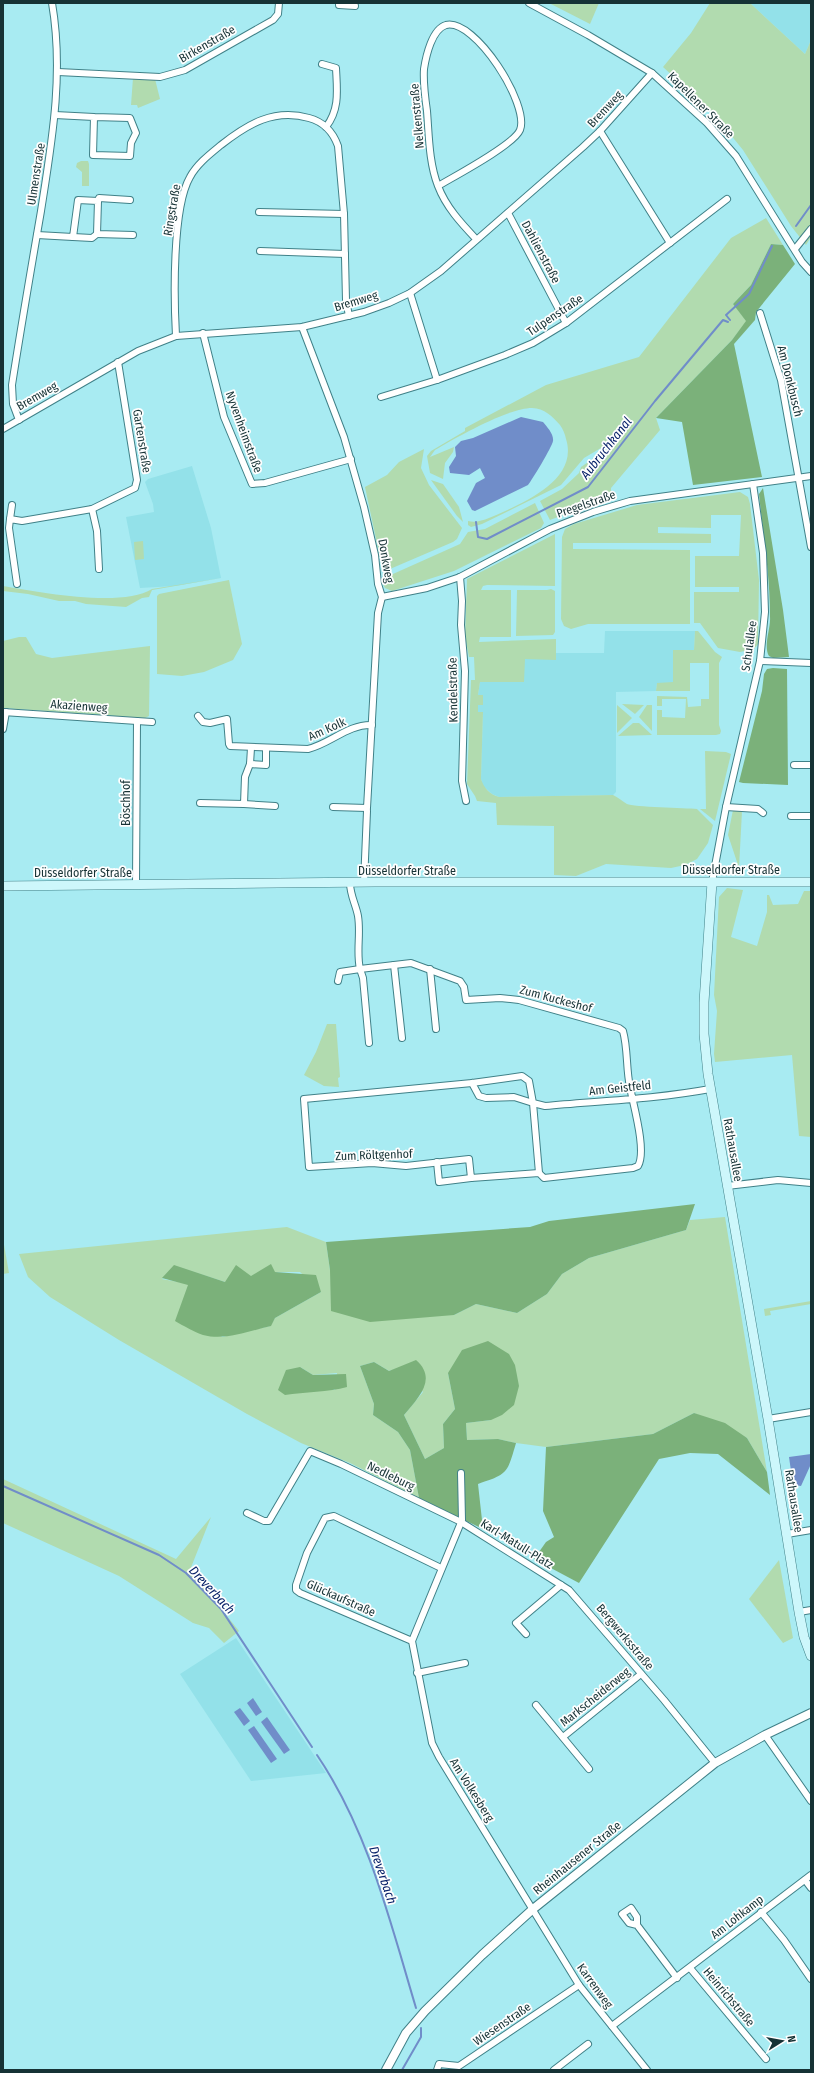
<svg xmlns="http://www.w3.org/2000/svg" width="814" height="2073" viewBox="0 0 814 2073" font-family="'Fira Sans Condensed',sans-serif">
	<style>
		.built { fill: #93e1e9 }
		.green { fill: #b1dbaf; fill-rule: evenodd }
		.forest { fill: #7bb17a }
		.water { fill: #708dc9 }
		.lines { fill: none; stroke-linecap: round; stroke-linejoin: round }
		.stream { stroke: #708dc9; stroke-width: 2 }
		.minor-casing { stroke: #408188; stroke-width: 8 }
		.tertiary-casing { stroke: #408188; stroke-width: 10 }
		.secondary-casing { stroke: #408188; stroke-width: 10 }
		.minor { stroke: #fff; stroke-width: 6 }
		.tertiary { stroke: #fff; stroke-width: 8 }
		.secondary { stroke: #cdf7fb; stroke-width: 9 }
		.labels { text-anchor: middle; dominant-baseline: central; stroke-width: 3.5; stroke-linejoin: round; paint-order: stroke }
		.street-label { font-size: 12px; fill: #163235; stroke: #fefefe }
		.water-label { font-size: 13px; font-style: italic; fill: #082269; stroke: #fefefe }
	</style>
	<rect width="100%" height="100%" fill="#a8ebf2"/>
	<g class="built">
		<path d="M750 3H811V40L805 54Z"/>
		<path d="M192 466 211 528 221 578 175 586 140 588 126 517 154 512 153 504 145 482 148 479Z"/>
		<path d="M605 631H695L694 650 673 683H657L656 691 616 692V792L613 795 499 797 492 794 483 786 481 779 483 712H478V705H483L478 695 480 682 525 659 556 658V653H604Z"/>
		<path d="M236 1638 326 1773 251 1781 180 1674Z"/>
	</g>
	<g class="green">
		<path d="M549 3H599L590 24Z"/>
		<path d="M710 3H750L805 54 811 40V237L806 245 791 226 743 150 712 112 663 67 691 33Z"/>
		<path d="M133 78 155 79 160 99 138 108 137 105H131Z"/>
		<path d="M81 161H88L89 164V186H82V172L76 167 77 163Z"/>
		<path d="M766 218 783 245 771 244 751 285 733 304 747 321 732 340 656 418 660 430 611 488V497L550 520 540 501 562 489 579 473 581 467 613 445 611 442 584 458 561 485 482 524 471 527 468 525V521C480 524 493 516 503 512 531 499 578 477 566 439 565 434 563 429 560 425 553 417 544 408 532 408 508 408 457 437 435 450L430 457 454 447 453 452 445 463 443 479 430 473 427 456 431 451 465 431V428L546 385 639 357 731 238Z"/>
		<path d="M424 449 421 468 429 485 462 528 457 539 453 542 383 572 365 487 387 475 399 462Z"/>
		<path d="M431 480 443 484 459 507 463 522 457 516Z"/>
		<path d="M740 492 748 497 750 504 759 580 758 644 754 649 740 652 718 648 700 623H694V592H739V587H695V556H739L741 515H711V528L658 527V533L711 534V543H573V549L690 550V624H588L571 629 564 626 561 619 562 537 565 529 574 524 637 505Z"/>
		<path d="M535 503 544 523 541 528 454 571 392 591 385 588 383 584 384 578 460 544 468 532 485 529Z"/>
		<path d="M555 534V586L487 585 483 586 481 590H511V637H480L479 642 556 639V660L525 659 524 682H480L478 695H483V705H478V712H483L481 779C484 788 489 794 499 797L613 795C619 798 622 801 627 804 633 807 686 808 697 809L713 825 708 843 697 859 685 865 671 868 606 864 576 876 554 875V826L497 825 496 803 477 801 475 796 467 784 471 680H475L474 657H469L465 636 467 579Z"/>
		<path d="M143 541 144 559 135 560 134 542Z"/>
		<path d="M221 578 152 590 149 597 142 598 126 607 86 604 75 601H59L28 594 3 591V586C38 592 122 608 152 589Z"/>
		<path d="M229 580 242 644 233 660 204 672 182 676 157 674V596L159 594Z"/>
		<path d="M551 589 555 591V632L553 635 516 636 517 590H547Z"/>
		<path d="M695 631H698L715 652 722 657 719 663V725L721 731 720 734 716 735H657V710H662V717L685 718 686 699H662V706H657V696L687 697 688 707 701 706V699H709V663H690V691H656L657 683 673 682V650H694Z"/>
		<path d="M19 637H26L36 654 52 658 150 646 149 716 145 718 3 708V641Z"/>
		<path d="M622 704 644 705 635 714Z"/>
		<path d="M617 705 632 718 617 733Z"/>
		<path d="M647 705H652V731L639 717Z"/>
		<path d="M633 723H639L652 735 618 736Z"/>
		<path d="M705 751 726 752 731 754 715 821 700 809H706Z"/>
		<path d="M733 810 742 811 739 868 728 835Z"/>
		<path d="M727 888 743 890 731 937 757 946 767 912V895H769L773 905 798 904 804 891H811V1137L799 1136 792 1055 715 1062 714 1054 717 1011 714 995 719 897Z"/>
		<path d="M327 1024H336L340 1077 338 1078 339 1087 324 1086 304 1075 316 1052Z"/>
		<path d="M725 1217 767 1472 747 1438 694 1413 653 1434 546 1447 516 1443 498 1439 467 1440 466 1423 491 1420 448 1373 455 1409 443 1424 444 1448 425 1459 404 1415 423 1392 399 1368 389 1371 374 1362 360 1366 374 1404 373 1415 398 1432 410 1450 419 1498 350 1463 301 1443 247 1414 119 1340 50 1297 28 1277 19 1254 287 1227 326 1242 330 1270 454 1315 476 1304 517 1313 547 1294 562 1274 589 1258 686 1230 690 1220ZM175 1266 225 1282 274 1272H300L321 1292 275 1318 270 1326 222 1337 185 1296 189 1284 162 1279ZM300 1367 313 1375 337 1373 335 1390H323Z"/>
		<path d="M3 1239 9 1273 3 1274Z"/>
		<path d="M811 1301V1304L770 1311 771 1315 765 1316 764 1309Z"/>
		<path d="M3 1479 176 1559 211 1517 190 1570 239 1631 224 1643 209 1628 193 1623 119 1576 3 1523Z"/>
		<path d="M779 1560 793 1638 783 1643 749 1599Z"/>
	</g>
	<g class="forest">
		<path d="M771 244 783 245 795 264 756 312 755 320 734 344 762 477 693 485 682 422 656 418 732 340 746 321 733 304 751 285Z"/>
		<path d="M763 488 783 610 789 657 773 658 769 656C763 646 771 628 770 617 770 574 763 535 759 494Z"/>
		<path d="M773 668 787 669 788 785 743 783 739 782 762 691 764 674 767 669Z"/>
		<path d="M695 1204 686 1230 589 1258 562 1274 547 1294 517 1313 476 1304 454 1315 370 1322 331 1311 330 1270 326 1242 530 1227 549 1221Z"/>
		<path d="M271 1264 275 1272 316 1275 321 1292 275 1318 271 1326C249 1331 225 1341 203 1335 194 1332 184 1326 175 1321L188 1285 162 1278 174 1265 225 1282 236 1265 251 1276Z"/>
		<path d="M488 1341 509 1354 515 1365 519 1386 514 1405 502 1415 491 1420 466 1423 467 1440 498 1439 516 1443C507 1474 508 1474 478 1484L483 1529 419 1498 410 1450 398 1432 373 1415 374 1404 360 1366 374 1362 389 1371 416 1360C438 1379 418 1398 404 1415L425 1459 444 1448 443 1424 455 1409 448 1373 462 1350Z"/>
		<path d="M300 1367 313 1375 346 1374 347 1387C329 1392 304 1392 285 1395L278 1390 286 1370Z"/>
		<path d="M694 1413 725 1423 747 1438 767 1472 770 1495 718 1454 690 1453 659 1459 579 1583 534 1559 546 1542 554 1537 543 1511 546 1447 653 1434Z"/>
	</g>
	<g class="water">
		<path d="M521 417 543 422C547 427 554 434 553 441 552 447 532 480 528 485L475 511 472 510 467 501 476 483 485 478 480 468 469 475 450 473 449 467 456 456 455 447 461 441 473 438Z"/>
		<path d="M811 1454V1464L801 1486 793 1485 789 1457Z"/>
		<path d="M253 1698 262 1712 256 1716 247 1703Z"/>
		<path d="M240 1708 250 1721 244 1726 234 1712Z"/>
		<path d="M267 1717 290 1750 284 1754 261 1722Z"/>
		<path d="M254 1726 277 1759 271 1763 248 1730Z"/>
	</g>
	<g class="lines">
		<g class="stream">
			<path d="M796 226 811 205"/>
			<path d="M730 320 726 315 749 294 772 246"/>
			<path d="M476 522 478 537 487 539 588 487 655 401 723 320 728 322"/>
			<path d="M3 1486 159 1555 186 1573 221 1609 312 1747"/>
			<path d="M317 1755C368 1830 390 1921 416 2008"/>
			<path d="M402 2070 421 2037V2028"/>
		</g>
		<g class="minor-casing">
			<g id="minor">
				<path d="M339 3V5L355 6"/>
				<path d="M529 3 588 35 652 73 707 123 736 156 802 262 811 272"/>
				<path d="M322 64 336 68C337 90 340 109 326 127"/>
				<path d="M58 72 160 77 185 70 273 20 278 14 279 3"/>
				<path d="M55 115 94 117 93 155 130 156 131 143 136 133 130 118 94 117"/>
				<path d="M600 131 670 243"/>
				<path d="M438 186C453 177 514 145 520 130 530 105 475 18 446 25 432 29 426 56 424 69 423 83 425 97 427 111 429 136 429 163 438 186 446 207 461 223 476 239"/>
				<path d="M98 201 99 198 130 200"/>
				<path d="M259 212 344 214"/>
				<path d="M508 213 566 323"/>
				<path d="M37 235 73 237 78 200 98 201 97 234 133 235"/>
				<path d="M73 237 92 238 97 234"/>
				<path d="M795 249 811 229"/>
				<path d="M260 251 345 254"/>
				<path d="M410 293 437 380 505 355 533 343 566 323 727 199"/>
				<path d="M760 313 781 380 811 547"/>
				<path d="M302 327 344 437 364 507 375 555 378 584 382 597 378 613 367 808 333 807"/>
				<path d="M203 333 224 417 252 484 265 483 351 459"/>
				<path d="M176 336C174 300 172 208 190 177 197 164 210 154 221 145 248 124 274 108 309 118 324 122 333 132 338 146L344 214 346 300 349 316"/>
				<path d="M381 397 437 380"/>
				<path d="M19 420 13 404 12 385C21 327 31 269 41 211 52 141 64 73 52 3"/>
				<path d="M3 429 138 351 176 336 302 327 364 312 389 303 410 293 441 271 583 147 600 131 652 73"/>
				<path d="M92 509 97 531 99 569"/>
				<path d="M10 519 12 505"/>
				<path d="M460 577 462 601 461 625 465 671 462 781 466 801"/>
				<path d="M17 584 9 528 10 519 22 521 92 509 135 488 137 480 118 362"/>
				<path d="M382 597 427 588 460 577 550 529 593 512 630 501 811 476"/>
				<path d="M760 661 811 663"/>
				<path d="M3 712 152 722"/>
				<path d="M198 716 203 722 210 723 227 719 229 744 230 746 308 749C330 744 348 724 372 725"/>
				<path d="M3 729 6 712"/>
				<path d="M250 764 266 765V749"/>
				<path d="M794 765H811"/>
				<path d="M200 803 244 804 245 777 250 764 251 748"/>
				<path d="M244 804 275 806"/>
				<path d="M726 807 758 809 763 813"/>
				<path d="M791 816H811"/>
				<path d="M712 882 726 807 760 661 765 612 763 553 753 484"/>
				<path d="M350 883C350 895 356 905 358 916 361 934 356 952 360 969L411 963 460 981 464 987 466 1000 500 998 519 1000 619 1028 623 1031C628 1049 626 1069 630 1087 633 1104 647 1151 638 1166L633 1168 544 1178 539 1173 471 1178 469 1159 406 1166 372 1163 309 1167 304 1099 472 1083 522 1076 529 1081 533 1103 545 1106C599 1101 656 1099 710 1089"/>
				<path d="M364 883 367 811"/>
				<path d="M136 885 137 721"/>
				<path d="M394 965 402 1038"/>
				<path d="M430 969 436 1029"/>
				<path d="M338 981 340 972 360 969 363 978 369 1043"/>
				<path d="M472 1083 479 1096 486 1098 514 1097 533 1103 539 1173"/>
				<path d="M437 1162 439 1182 471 1178"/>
				<path d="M727 1186 778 1180 811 1183"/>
				<path d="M768 1419 811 1412"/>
				<path d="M461 1473 462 1520 412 1641 432 1743 439 1757 579 1985 647 2070"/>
				<path d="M247 1513 264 1521H269L310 1451 341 1464 461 1522 569 1590 664 1700 715 1763"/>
				<path d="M787 1534 811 1530"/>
				<path d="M799 1612 811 1610"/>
				<path d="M526 1634 516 1623 561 1585"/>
				<path d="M412 1641 300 1593 296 1590V1585L307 1553 325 1518 334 1516 441 1568"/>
				<path d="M417 1673 465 1663"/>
				<path d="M536 1705 589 1769"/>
				<path d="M765 1735 811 1801"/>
				<path d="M563 1737 641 1674"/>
				<path d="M805 1880 811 1888"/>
				<path d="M761 1912 784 1940 811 1979"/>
				<path d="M637 1925 629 1923 622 1914 631 1908 637 1917V1925L677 1978"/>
				<path d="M690 1968 766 2059"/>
				<path d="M612 2026 811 1875"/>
				<path d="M437 2070 439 2064 459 2066 579 1985"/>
				<path d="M554 2070 588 2044"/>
			</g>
		</g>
		<g class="tertiary-casing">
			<path id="tertiary" d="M386 2070 406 2033 425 2011 482 1955 533 1909 715 1763 765 1735 811 1713"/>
		</g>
		<g class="secondary-casing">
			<g id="secondary">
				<path d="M712 882 704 1002V1034L708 1074 768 1419 799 1612 804 1637 811 1656"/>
				<path d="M3 886 375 882H811"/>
			</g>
		</g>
		<use href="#minor" class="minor"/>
		<use href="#tertiary" class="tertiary"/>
		<use href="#secondary" class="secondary"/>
	</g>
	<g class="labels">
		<g class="street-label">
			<text transform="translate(207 44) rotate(-30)">Birkenstraße</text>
			<text transform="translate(701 105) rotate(45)">Kapellener Straße</text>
			<text transform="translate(605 109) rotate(-47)">Bremweg</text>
			<text transform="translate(417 116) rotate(-95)">Nelkenstraße</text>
			<text transform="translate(36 174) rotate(-81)">Ulmenstraße</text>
			<text transform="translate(172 210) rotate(-80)">Ringstraße</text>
			<text transform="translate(541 252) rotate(62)">Dahlienstraße</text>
			<text transform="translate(356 301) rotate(-17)">Bremweg</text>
			<text transform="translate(555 315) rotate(-34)">Tulpenstraße</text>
			<text transform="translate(790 381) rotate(76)">Am Donkbusch</text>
			<text transform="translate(37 396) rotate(-30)">Bremweg</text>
			<text transform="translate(244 432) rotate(70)">Nyvenheimstraße</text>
			<text transform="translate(142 441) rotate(81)">Gartenstraße</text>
			<text transform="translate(586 504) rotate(-19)">Pregelstraße</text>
			<text transform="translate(386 561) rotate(80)">Donkweg</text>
			<text transform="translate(749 646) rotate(-82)">Schulallee</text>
			<text transform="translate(453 690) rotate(-91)">Kendelstraße</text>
			<text transform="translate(79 706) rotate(4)">Akazienweg</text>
			<text transform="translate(327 729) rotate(-24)">Am Kolk</text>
			<text transform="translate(126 803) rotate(-90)">Böschhof</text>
			<text x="731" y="870">Düsseldorfer Straße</text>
			<text x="407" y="871">Düsseldorfer Straße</text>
			<text x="83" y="873">Düsseldorfer Straße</text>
			<text transform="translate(556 999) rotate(15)">Zum Kuckeshof</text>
			<text transform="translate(620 1088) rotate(-6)">Am Geistfeld</text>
			<text transform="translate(733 1150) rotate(80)">Rathausallee</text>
			<text transform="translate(374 1155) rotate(-2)">Zum Röltgenhof</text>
			<text transform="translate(391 1476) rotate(26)">Nedleburg</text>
			<text transform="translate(794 1501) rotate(81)">Rathausallee</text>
			<text transform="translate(517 1544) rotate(32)">Karl-Matull-Platz</text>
			<text transform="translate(341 1598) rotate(24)">Glückaufstraße</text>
			<text transform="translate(625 1637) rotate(50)">Bergwerksstraße</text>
			<text transform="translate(595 1697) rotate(-39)">Markscheiderweg</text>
			<text transform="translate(472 1790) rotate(58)">Am Volkesberg</text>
			<text transform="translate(577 1858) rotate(-39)">Rheinhausener Straße</text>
			<text transform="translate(737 1917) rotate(-38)">Am Lohkamp</text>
			<text transform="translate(595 1986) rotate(54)">Karrenweg</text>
			<text transform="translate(729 1997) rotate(50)">Heinrichstraße</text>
			<text transform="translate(502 2024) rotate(-34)">Wiesenstraße</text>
		</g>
		<g class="water-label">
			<text transform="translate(606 448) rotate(-52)">Aubruchkanal</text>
			<text transform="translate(212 1590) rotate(47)">Dreverbach</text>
			<text transform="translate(383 1875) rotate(71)">Dreverbach</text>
		</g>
	</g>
	<rect width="814" height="2073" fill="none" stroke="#163235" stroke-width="8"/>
	<g transform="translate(782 2041) rotate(79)" stroke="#fefefe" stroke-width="3" paint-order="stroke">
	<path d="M0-3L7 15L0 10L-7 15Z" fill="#163235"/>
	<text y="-6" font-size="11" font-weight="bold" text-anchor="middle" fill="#163235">N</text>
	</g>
</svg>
